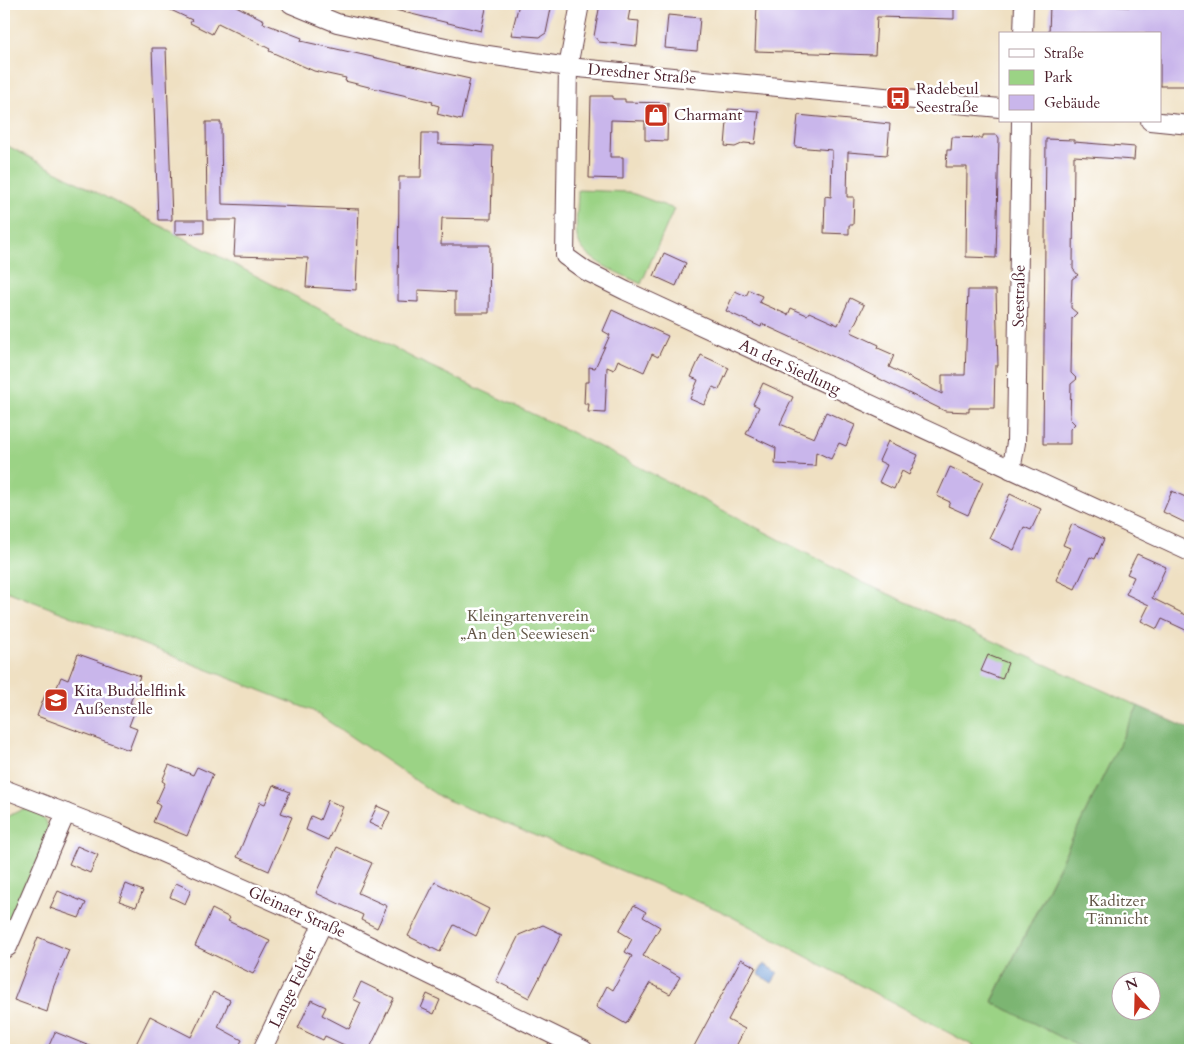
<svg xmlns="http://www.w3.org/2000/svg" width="1194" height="1054" viewBox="0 0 1194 1054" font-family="Cardo,serif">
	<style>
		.green { fill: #9bd385; stroke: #727958 }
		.forest { fill: #7cb572; stroke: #636a4e; fill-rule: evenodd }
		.water { fill: #6e9cd6; stroke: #5c5e80 }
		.building { fill: #c9b6eb }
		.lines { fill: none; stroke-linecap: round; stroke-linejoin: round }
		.street-casing { stroke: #633c42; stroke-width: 20 }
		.street { stroke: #fff; stroke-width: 18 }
		.labels { text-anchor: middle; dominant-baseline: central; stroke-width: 5; stroke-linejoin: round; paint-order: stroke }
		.street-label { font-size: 16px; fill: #4a1f2b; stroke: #fff }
		.poi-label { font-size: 16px; fill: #4a1f2b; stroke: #fff; text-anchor: start }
		.park-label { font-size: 16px; fill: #625546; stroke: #fff }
	</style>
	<rect width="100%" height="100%" fill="#fff"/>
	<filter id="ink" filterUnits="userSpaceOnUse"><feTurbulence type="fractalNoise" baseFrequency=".02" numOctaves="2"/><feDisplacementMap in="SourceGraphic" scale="10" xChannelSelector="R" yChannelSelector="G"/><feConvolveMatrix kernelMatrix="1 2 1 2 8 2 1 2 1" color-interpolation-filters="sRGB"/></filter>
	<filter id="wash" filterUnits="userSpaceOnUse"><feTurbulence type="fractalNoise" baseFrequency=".0096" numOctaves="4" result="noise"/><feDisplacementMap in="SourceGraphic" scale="20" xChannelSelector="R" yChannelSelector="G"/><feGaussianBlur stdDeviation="1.12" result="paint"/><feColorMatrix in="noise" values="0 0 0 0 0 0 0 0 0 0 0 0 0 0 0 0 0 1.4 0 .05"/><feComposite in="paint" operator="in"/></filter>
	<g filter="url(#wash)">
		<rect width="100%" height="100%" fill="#efe0c2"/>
		<g class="green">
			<path d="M4 144 415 359 571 432 864 583 1138 706 992 1001 1086 1050H981L721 911 440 797 313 711 4 590Z"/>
			<path d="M578 190 629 192 674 209 641 284C622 274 581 260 577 237 575 222 578 205 578 190Z"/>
			<path d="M23 809C38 811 49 819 49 835L4 938V818Z"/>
		</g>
		<path class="forest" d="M1138 706 1190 729V1050H1086L992 1002ZM1122 982H1152V1012H1122Z"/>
		<path class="water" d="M764 964 778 973 772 983 758 974Z"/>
		<g id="blocks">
			<g class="building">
				<path d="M158 4H232L264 20 263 23 302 38 301 41 470 79 461 120 437 114 439 106 432 104 433 102 377 89 345 81 346 78 314 71 269 51 270 49 218 23 212 34 190 23 192 20Z"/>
				<path d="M392 4H487L481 31 391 9Z"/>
				<path d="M519 4H552L546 33 540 37 511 35Z"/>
				<path d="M600 4H631L628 20 639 21 637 46 599 42 594 36Z"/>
				<path d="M757 4H954V19L877 17 875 55 755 51Z"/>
				<path d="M1050 4 1129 7V4H1190V53H1188L1187 86H1160V34H1049Z"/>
				<path d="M668 15 700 18 697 51 665 48Z"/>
				<path d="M152 48H166L172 220H158Z"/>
				<path d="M591 96H613V99H625V102L668 103 667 141 645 140V121L611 120 610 157H623V179L589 178Z"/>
				<path d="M728 109 759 111 755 144 744 143 735 147 725 146Z"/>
				<path d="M798 115 890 124 887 155 848 152 847 197H854L853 225H849V234L824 233 825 196 831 197 832 150 795 147Z"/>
				<path d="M206 122H221L222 204 359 209 356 290 306 287 308 258 234 256 236 220H207Z"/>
				<path d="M422 133H438V144L493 146 491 219 442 218 441 245H490L489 313H455V292L418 290V302L398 301 399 177H421Z"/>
				<path d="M983 135H997L999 138 996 258 966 257 967 167H946L947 150H951L952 137 983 138Z"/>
				<path d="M1046 139 1074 140V142L1135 147 1134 160 1074 156 1073 269 1078 275 1072 279 1071 308 1077 313 1072 318 1071 373 1077 379 1071 384 1070 419 1075 424 1070 429V444H1043Z"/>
				<path d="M175 220H204V233L175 234Z"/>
				<path d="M664 253 686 263 676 286 654 276Z"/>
				<path d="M749 290 762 296 759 302 788 315 791 308 807 315 809 312 838 325 850 298 864 305 851 332 879 345 878 348 894 355 889 367 942 394V375H965L968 290H996L998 366H995L994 408H969V412L945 411 843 361 762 324 761 327 726 311 735 291 746 296Z"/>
				<path d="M612 310 668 336 658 357 652 354 644 372 618 360 614 370 607 367 605 413 588 412 589 404H584L585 382H589V367L595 368 610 335 603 331Z"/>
				<path d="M701 355 729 368 719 390 713 387 704 405 690 399 698 380 691 377Z"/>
				<path d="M763 383 793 397 780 424 814 438 826 412 855 425 846 446 839 443 831 459 816 452 815 466 775 464 776 448 746 434 759 407 753 404Z"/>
				<path d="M888 441 918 455 909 475 902 471 894 489 879 482 887 465 879 461Z"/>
				<path d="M950 467 983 482 968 515 948 506 950 502 937 496Z"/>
				<path d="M1172 491 1190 499V525L1163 512Z"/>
				<path d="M1010 494 1041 509 1031 530 1024 527 1014 550 989 538Z"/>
				<path d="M1072 524 1104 539 1095 559 1090 557 1075 589 1056 580 1070 548 1063 545Z"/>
				<path d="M1137 554 1166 567 1152 598 1190 617V632L1162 619 1157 629 1141 621 1149 605 1126 594 1134 577 1127 574Z"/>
				<path d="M78 654 140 676 130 703 137 705 129 726 137 729 129 750 37 716 45 695 53 697 61 677 68 680Z"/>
				<path d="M988 655 1008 663 1002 679 981 671Z"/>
				<path d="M169 765 193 775 197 767 213 774 187 836 153 822 160 806 156 803 165 783 162 781Z"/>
				<path d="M273 785 290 792 281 813 292 817 269 871 237 857 260 802 265 804Z"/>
				<path d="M328 800 343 807 328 840 306 830 311 816 320 820Z"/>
				<path d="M377 806 390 812 382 829 369 823Z"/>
				<path d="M77 846 98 855 90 873 69 864Z"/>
				<path d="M337 847 372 863 358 893 387 906 377 928 361 920 363 915 316 893Z"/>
				<path d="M435 882 489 909 476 936 454 925 440 952 408 936Z"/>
				<path d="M176 883 191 890 185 904 170 897Z"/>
				<path d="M126 884 143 891 136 907 119 901Z"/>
				<path d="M58 891 86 903 79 918 50 908Z"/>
				<path d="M634 905 646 912 643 917 660 927 643 956 680 977 670 994 650 983 626 1024 596 1007 607 986 613 990 632 956 625 952 632 939 619 931Z"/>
				<path d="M212 909 230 918 228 921 270 941 253 974 195 946Z"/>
				<path d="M543 925 562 934 529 998 496 981 519 935Z"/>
				<path d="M38 937 69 950 53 988 47 1012 14 1000Z"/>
				<path d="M741 959 756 967 728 1020 745 1029 734 1050H692Z"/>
				<path d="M361 982 394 998 369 1050H355L325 1036 323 1040 298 1028 311 1000 326 1007 322 1015 349 1029 361 1003 353 999Z"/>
				<path d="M213 992 230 1000 218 1027 242 1040 237 1050H133L150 1016 191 1037Z"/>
				<path d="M427 994 440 1000 434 1014 421 1008Z"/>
				<path d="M55 1032 99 1050H47Z"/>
			</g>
		</g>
	</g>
	<g filter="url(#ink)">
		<use href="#blocks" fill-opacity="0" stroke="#633c42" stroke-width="1"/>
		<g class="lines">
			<g class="street-casing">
				<g id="street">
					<path d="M291 4 337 23 468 52 568 67 1000 108"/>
					<path d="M580 4 568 67 565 256 586 271 626 291 1190 552"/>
					<path d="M1023 34 1024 4"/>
					<path d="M1150 121 1190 125"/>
					<path d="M1011 470 1016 443 1021 121"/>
					<path d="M4 789 115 832 323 923 584 1050"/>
					<path d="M4 949 8 947 66 813"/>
					<path d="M262 1050 323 923"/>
				</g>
			</g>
			<use href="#street" class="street"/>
		</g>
	</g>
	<defs>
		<g id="bus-square" transform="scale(1.25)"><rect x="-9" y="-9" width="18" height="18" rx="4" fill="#c8321e" stroke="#fff"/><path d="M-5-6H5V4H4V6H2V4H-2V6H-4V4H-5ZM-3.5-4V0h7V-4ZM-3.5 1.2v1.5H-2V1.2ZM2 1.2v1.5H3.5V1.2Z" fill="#fff"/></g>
		<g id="shop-square" transform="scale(1.25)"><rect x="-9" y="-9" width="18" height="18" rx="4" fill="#c8321e" stroke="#fff"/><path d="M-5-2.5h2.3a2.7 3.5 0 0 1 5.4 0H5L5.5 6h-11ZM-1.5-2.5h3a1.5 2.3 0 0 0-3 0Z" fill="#fff"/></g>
		<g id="school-square" transform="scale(1.25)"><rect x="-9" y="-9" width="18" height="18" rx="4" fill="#c8321e" stroke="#fff"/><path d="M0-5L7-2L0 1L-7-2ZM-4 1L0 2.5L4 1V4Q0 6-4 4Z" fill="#fff"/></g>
	</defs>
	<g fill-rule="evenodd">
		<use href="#bus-square" x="898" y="98"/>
		<use href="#shop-square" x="656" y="115"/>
		<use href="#school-square" x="56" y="700"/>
	</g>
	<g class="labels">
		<g class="street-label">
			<text transform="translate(642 74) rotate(5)">Dresdner Straße</text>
			<text transform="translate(1019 296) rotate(-89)">Seestraße</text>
			<text transform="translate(790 367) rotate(25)">An der Siedlung</text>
			<text transform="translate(297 912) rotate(24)">Gleinaer Straße</text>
			<text transform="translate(293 987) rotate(-64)">Lange Felder</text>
		</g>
		<g class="poi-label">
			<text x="916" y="89">Radebeul<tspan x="916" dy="18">Seestraße</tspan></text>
			<text x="674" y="115">Charmant</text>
			<text x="74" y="691">Kita Buddelflink<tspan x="74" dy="18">Außenstelle</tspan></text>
		</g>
		<g class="park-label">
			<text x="528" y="616">Kleingartenverein<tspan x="528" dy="18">„An den Seewiesen“</tspan></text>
			<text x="1117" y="901">Kaditzer<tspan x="1117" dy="18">Tännicht</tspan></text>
		</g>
	</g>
	<rect width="1194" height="1054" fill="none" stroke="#fff" stroke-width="20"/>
	<rect x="999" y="32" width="162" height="90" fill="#ffffff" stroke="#b7a5aa"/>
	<rect x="1009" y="49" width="25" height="8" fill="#ffffff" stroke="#b7a5aa"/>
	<text x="1044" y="58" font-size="15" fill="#4a1f2b">Straße</text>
	<rect x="1009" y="70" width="25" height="15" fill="#9bd385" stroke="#b7a5aa"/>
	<text x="1044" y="82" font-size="15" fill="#4a1f2b">Park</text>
	<rect x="1009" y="95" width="25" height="15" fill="#c9b6eb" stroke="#b7a5aa"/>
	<text x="1044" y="108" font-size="15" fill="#4a1f2b">Gebäude</text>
	<g transform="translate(1136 996) rotate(340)"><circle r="24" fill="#ffffff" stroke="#b7a5aa"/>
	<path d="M0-4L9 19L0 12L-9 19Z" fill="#c8321e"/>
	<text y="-8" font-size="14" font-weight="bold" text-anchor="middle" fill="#4a1f2b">N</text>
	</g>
</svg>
